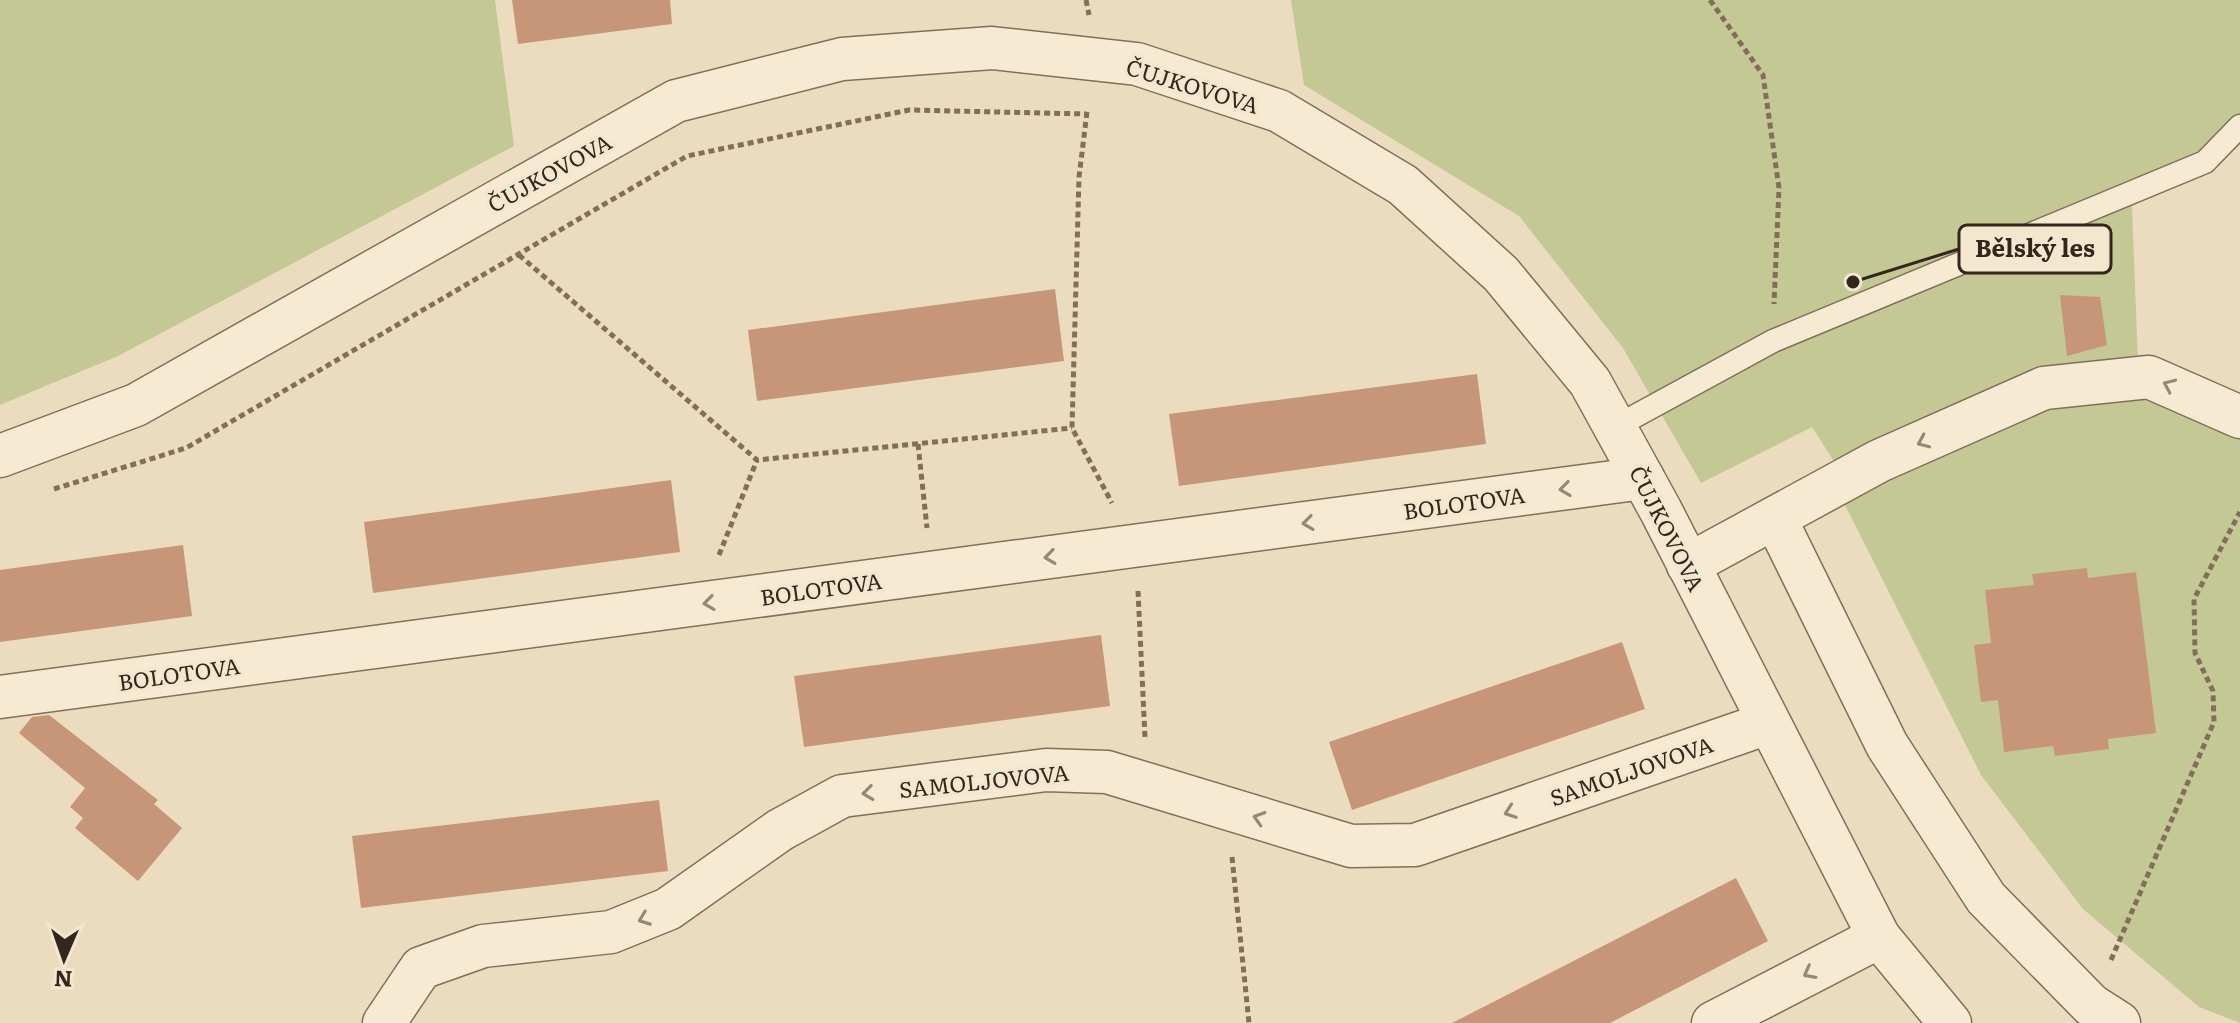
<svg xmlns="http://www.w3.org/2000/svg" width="2240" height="1023" viewBox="0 0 2240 1023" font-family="Literata,serif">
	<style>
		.green { fill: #c4c895 }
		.building { fill: #c79678 }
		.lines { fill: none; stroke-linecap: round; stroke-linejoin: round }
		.service-casing { stroke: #836e59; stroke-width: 25 }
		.minor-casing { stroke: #836e59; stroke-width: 45 }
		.path { stroke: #836e59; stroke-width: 5; stroke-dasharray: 6 4; stroke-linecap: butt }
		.service { stroke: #f6ead3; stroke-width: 22 }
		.minor { stroke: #f6ead3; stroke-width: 42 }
		.oneway { stroke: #948878 }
		.labels { text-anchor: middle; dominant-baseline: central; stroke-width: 7; stroke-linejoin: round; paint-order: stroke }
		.street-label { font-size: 22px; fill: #33271d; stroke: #f3e7cf }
		.leader { fill: none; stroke: #33271d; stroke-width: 3 }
		.callout-dot { fill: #33271d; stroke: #f3e7cf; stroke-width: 3 }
		.callout { fill: #f3e7cf; stroke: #33271d; stroke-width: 3 }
		.callout-label { font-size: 24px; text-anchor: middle; font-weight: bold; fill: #33271d }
	</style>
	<rect width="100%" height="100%" fill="#ebdcc0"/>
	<g class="green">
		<path d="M0 0H495L514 146 118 356 0 405Z"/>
		<path d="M1291 0H2240V135L2210 147 2132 206 2138 362 1839 469 1812 427 1701 483 1623 348 1519 216 1304 85Z"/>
		<path d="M2149 377 2240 417V1023L2199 1007 2083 909 1981 775 1835 485 1879 461Z"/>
	</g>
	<g class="building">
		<path d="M512 0H670L672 24 518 44Z"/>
		<path d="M1055 289 1064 361 757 401 748 330Z"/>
		<path d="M2060 295 2100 297 2107 345 2067 356Z"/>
		<path d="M1477 374 1486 444 1179 486 1169 414Z"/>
		<path d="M671 480 680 552 373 593 364 522Z"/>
		<path d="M183 545 192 616 0 642V570Z"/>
		<path d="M2087 568 2088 578 2136 572 2156 733 2108 739 2109 749 2055 756 2053 746 2004 752 1998 700 1981 702 1974 645 1991 643 1985 590 2034 585 2032 574Z"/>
		<path d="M1101 635 1110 706 804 747 794 676Z"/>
		<path d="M1622 642 1645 709 1352 810 1329 742Z"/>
		<path d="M49 715 158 800 154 804 182 828 138 881 75 828 83 818 70 807 85 788 19 733 32 717Z"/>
		<path d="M659 800 668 871 361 908 352 836Z"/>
		<path d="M1736 878 1768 941 1610 1023H1452Z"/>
	</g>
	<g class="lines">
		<g class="service-casing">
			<path id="service" d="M1615 427 1773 341 2205 162 2240 126"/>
		</g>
		<g class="minor-casing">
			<g id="minor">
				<path d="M0 456 136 405 676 101 842 59 992 48 1137 64 1279 111 1403 185 1501 274 1590 382 1661 511 1879 937 1950 1023"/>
				<path d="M1775 518 1887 745 1986 898 2091 1005 2119 1023"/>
				<path d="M1688 565 1879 461 2044 388 2149 377 2240 417"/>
				<path d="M0 697 1643 478"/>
				<path d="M384 1023 421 968 483 946 611 932 668 909 780 830 842 796 1046 770 1107 772 1351 846 1415 845 1768 723"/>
				<path d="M1713 1023 1879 937"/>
			</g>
		</g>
		<g class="path">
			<path d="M1086 0 1089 15"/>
			<path d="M1710 0 1763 75 1779 188 1774 304"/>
			<path d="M1087 112 1079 177 1072 428 1112 503"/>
			<path d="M519 255 757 460 1072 428"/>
			<path d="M918 444 927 528"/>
			<path d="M54 489 186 448 687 156 909 110 1087 114"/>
			<path d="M719 555 757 460"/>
			<path d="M1138 591 1145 737"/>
			<path d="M1232 857 1249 1023"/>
			<path d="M2111 960 2214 722 2213 691 2195 653 2194 599 2240 512"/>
		</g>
		<use href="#service" class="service"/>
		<use href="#minor" class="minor"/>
	</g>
	<defs><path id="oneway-chevron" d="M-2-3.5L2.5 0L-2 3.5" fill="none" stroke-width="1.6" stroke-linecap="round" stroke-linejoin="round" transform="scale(2)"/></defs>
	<g class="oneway">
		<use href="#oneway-chevron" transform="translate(2169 385) rotate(-156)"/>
		<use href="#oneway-chevron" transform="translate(1923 442) rotate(156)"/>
		<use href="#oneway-chevron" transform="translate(1565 489) rotate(172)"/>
		<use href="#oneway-chevron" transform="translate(1308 523) rotate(172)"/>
		<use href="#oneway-chevron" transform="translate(1050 557) rotate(172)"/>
		<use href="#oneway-chevron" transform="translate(709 603) rotate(172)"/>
		<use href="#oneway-chevron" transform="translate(868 793) rotate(173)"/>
		<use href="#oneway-chevron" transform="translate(1510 812) rotate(161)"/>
		<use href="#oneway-chevron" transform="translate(1259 818) rotate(-163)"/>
		<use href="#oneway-chevron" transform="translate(644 919) rotate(159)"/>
		<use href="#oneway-chevron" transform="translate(1809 973) rotate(152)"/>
	</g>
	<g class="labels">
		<g class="street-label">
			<text transform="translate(1193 85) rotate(17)">ČUJKOVOVA</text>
			<text transform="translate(549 172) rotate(-29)">ČUJKOVOVA</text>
			<text transform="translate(1464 502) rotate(-8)">BOLOTOVA</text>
			<text transform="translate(1668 528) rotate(63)">ČUJKOVOVA</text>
			<text transform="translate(821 588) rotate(-8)">BOLOTOVA</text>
			<text transform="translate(179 673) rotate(-8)">BOLOTOVA</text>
			<text transform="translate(1631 770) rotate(-19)">SAMOLJOVOVA</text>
			<text transform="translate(984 780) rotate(-6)">SAMOLJOVOVA</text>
		</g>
	</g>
	<path class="leader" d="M1853 282L1959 249"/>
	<circle class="callout-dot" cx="1853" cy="282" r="8"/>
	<rect class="callout" x="1959" y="225" width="152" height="48" rx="8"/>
	<g class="callout-label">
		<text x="2035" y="257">Bělský les</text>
	</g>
	<g transform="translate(64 959) rotate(182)" stroke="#f3e7cf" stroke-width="6" paint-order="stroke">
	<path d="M0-6L14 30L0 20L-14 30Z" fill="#33271d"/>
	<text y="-12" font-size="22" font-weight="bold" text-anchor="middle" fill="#33271d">N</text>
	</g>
</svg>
